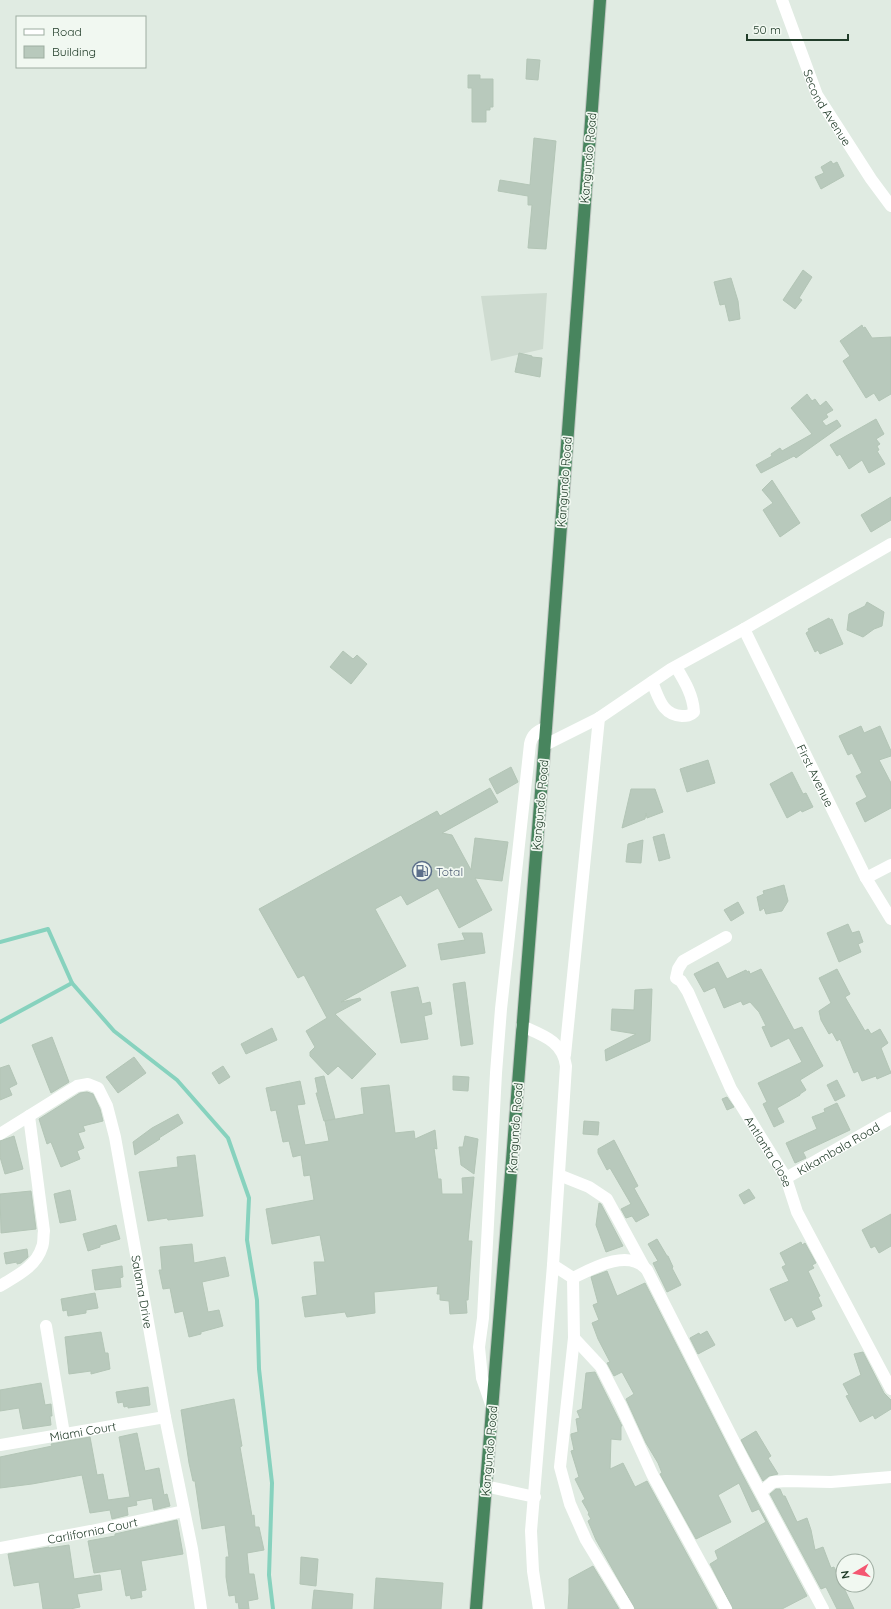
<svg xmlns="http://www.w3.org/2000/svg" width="891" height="1609" viewBox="0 0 891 1609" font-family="Quicksand,sans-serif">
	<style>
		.built { fill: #cedbd0 }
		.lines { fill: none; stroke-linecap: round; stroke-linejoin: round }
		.stream { stroke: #87d2be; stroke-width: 4 }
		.building { fill: #b8c9bc; stroke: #b3c5b6 }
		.trunk-casing { stroke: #c1c8c3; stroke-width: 14 }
		.minor { stroke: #fff; stroke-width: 12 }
		.trunk { stroke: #48855e; stroke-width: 12 }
		.labels { text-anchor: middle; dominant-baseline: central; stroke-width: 3.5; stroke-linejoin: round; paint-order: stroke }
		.street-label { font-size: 12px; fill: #213c29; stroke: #f1f8f1 }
		.service-label { font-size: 12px; fill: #4e5e75; stroke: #f1f8f1; text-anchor: start }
	</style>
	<rect width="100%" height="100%" fill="#e0ebe2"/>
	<path class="built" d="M547 293 543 349 491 361 481 296Z"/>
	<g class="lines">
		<g class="stream">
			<path d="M0 942 48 929 72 983 114 1031 177 1080 228 1138 249 1198 247 1240 257 1300 259 1369 272 1483 269 1575 273 1609"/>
			<path d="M0 1022 72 983"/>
		</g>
	</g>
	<g class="building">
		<path d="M527 59 540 60 538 80 526 79Z"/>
		<path d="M468 75H480V79H493V107H490V110H486V122H472V88H468Z"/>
		<path d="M534 138 556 141 546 249 528 248 532 205H528V196L498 191 500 180 530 185Z"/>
		<path d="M831 161 833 164 837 162 844 176 821 189 815 177 824 173 821 167Z"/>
		<path d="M803 270 812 277 799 298 802 300 795 309 783 300Z"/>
		<path d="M731 278 738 301 740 319 729 321 725 304 720 305 714 282Z"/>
		<path d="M862 325 863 328 865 327 872 338 891 337V394L879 401 874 393 866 398 843 361 850 356 840 341Z"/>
		<path d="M519 353 532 356V357L542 358 540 377 515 372Z"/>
		<path d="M807 394 812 401 815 399 820 406 826 401 833 410 826 414 828 417 822 421 826 426 837 420 841 426 796 458 794 456 761 473 756 465 772 456 771 454 780 448 782 451 812 434 791 408Z"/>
		<path d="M876 419 884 434 876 439 880 444 877 446 879 450 877 451 885 464 869 473 862 460 849 469 840 454 837 456 830 445Z"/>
		<path d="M772 480 800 523 780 537 763 510 773 503 762 490Z"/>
		<path d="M891 497V520L871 532 861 515Z"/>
		<path d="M867 602 884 612 882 626 874 629 863 637 847 630 849 614 865 606Z"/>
		<path d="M829 618 830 620 832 619 843 644 820 654 818 650 815 652 806 633 809 631 808 629Z"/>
		<path d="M343 651 353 659 357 655 367 664 351 684 330 667Z"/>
		<path d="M861 726 864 733 880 726 891 751V756L879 760 891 783V808L865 822 856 803 867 797 856 776 862 773 852 753 848 755 839 736Z"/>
		<path d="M708 760 715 783 687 792 680 769Z"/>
		<path d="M511 767 518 782 497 794 489 779Z"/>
		<path d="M792 772 803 794 806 793 813 807 802 812 801 810 787 818 770 784Z"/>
		<path d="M490 788 498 802 442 833 452 835 471 870 475 838 508 842 502 881 475 878 492 910 459 928 438 888 407 905 401 895 375 909 406 966 341 1002 360 998 361 1000 335 1014 376 1054 352 1079 338 1066 328 1075 310 1056V1052L315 1047 306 1031 327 1018 304 975 298 978 259 909 437 811 440 816Z"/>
		<path d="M631 789H655L663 812 647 818 646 813 645 819 622 828Z"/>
		<path d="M664 834 670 858 659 861 653 837Z"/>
		<path d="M643 840 641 863 626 862 628 844Z"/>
		<path d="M784 885 788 901 782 911 766 914 764 908 760 911 757 897 764 894 763 891Z"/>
		<path d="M738 902 744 913 731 921 724 910Z"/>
		<path d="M848 924 852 933 859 931 863 942 858 944 861 952 839 962 827 933Z"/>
		<path d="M462 933H482L485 953 441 960 438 944 465 940Z"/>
		<path d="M718 962 727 979 746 970 747 972 749 971 750 974 761 969 794 1030 802 1027 823 1066 800 1080 806 1090 800 1094V1095L777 1108 784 1122 774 1127 763 1104 767 1102 758 1083 802 1062 789 1038 771 1047 762 1027 766 1026 759 1012 750 1002 743 1005 741 1001 724 1008 715 987 704 992 694 974Z"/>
		<path d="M837 969 850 994 845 997 865 1031 868 1029 871 1034 880 1029 888 1043 881 1048 891 1073 877 1079 876 1076 862 1081 858 1071 854 1073 840 1039 837 1041 832 1032 829 1034 821 1020 819 1011 831 1003 819 978Z"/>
		<path d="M465 982 473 1044 461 1046 453 984Z"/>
		<path d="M418 987 422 1004 430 1002 432 1014 424 1016 428 1039 401 1043 391 992Z"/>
		<path d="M652 989 650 1041 606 1061 605 1050 636 1034 611 1030 612 1009 634 1010 635 990Z"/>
		<path d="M272 1028 277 1040 246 1054 241 1044Z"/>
		<path d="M52 1037 69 1082 51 1093 32 1045Z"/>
		<path d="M134 1057 146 1073 118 1093 106 1077Z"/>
		<path d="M9 1065 17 1084 9 1088 12 1095 0 1100V1068Z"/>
		<path d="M223 1066 230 1077 219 1084 212 1073Z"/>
		<path d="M324 1076 335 1119 324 1121 316 1093H318L315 1078Z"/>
		<path d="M453 1076 469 1077 468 1091 453 1090Z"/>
		<path d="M837 1080 845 1096 835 1101 827 1085Z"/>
		<path d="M300 1081 305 1104 297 1105 305 1145 329 1141 325 1121 364 1114 361 1088 389 1085 395 1133 414 1131 415 1139 435 1130 437 1149 434 1148 438 1179H441L442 1194H463L462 1178 474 1177 468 1241H472L468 1300H466L467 1313 450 1314 449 1301 440 1300V1294H437L438 1286 374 1292 375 1313 347 1317 345 1312 305 1317 302 1297 317 1295 314 1262H325L320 1235 272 1244 266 1209 314 1200 310 1175 304 1176 301 1155 293 1157 289 1141 283 1142 276 1110 271 1111 266 1088Z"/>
		<path d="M87 1092 93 1094 100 1109 103 1121 83 1126 85 1131 78 1133 84 1148 77 1151 80 1159 61 1167 51 1142 47 1144 39 1119 80 1093Z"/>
		<path d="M727 1097 734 1107 727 1110 722 1099Z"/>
		<path d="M837 1103 850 1130 803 1152 806 1158 795 1163 786 1143 817 1129 812 1117 825 1112 824 1109Z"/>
		<path d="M178 1114 183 1123 159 1138 160 1139 135 1155 133 1142 152 1128Z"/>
		<path d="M584 1121 599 1122 598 1135 583 1134Z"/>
		<path d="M14 1136 23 1169 5 1174 0 1157V1141Z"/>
		<path d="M465 1136 478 1139 474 1174 461 1165 459 1147H463Z"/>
		<path d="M614 1140 638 1186 634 1188 649 1215 636 1222 632 1216 626 1218 621 1209 631 1204 610 1168 607 1170 598 1153V1149Z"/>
		<path d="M195 1155 203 1216 168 1220 167 1218 148 1221 139 1172 178 1167 177 1157Z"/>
		<path d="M749 1189 755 1198 744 1204 739 1195Z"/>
		<path d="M70 1190 76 1220 60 1223 54 1194Z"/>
		<path d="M31 1191 36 1229 1 1233 0 1194Z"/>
		<path d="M599 1203 601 1204 623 1246 606 1252 596 1225Z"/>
		<path d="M891 1214V1246L879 1253 875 1246 871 1248 862 1230Z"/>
		<path d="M116 1225 120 1239 100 1245V1247L88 1251 83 1234Z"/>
		<path d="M657 1239 667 1256H668L673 1267 672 1268 681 1285 667 1292 653 1263 658 1261 648 1244Z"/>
		<path d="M801 1242 802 1245 805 1243 816 1263 812 1265 814 1268 808 1271 820 1296 818 1297 822 1306 811 1311 815 1319 797 1327 792 1317 785 1321 770 1289 789 1281 782 1267 786 1265 780 1253Z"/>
		<path d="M192 1244 194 1263 225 1257 229 1276 202 1282 208 1312 219 1310 223 1326 201 1332V1334L189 1337 183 1311 175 1313 170 1288 163 1289 159 1270H162L160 1247Z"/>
		<path d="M27 1249 28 1257 21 1263 17 1264V1262L6 1264 4 1253Z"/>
		<path d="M122 1266 123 1277 120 1278 121 1287 95 1290 92 1270Z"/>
		<path d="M607 1271 617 1296 645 1283 740 1470 807 1596 782 1609H733L710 1564 718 1559 715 1551 766 1522 759 1509 752 1512 739 1483 718 1495 731 1522 696 1539 660 1474 662 1473 658 1463 646 1443 626 1399 634 1394 622 1372 614 1376 607 1363 610 1362 598 1339 592 1323 599 1320 593 1305 598 1303 591 1277Z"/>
		<path d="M95 1293 98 1308 86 1310V1313L68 1316 67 1310 63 1311 61 1299Z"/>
		<path d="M707 1331 715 1345 698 1354 690 1338 699 1333 700 1335Z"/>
		<path d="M101 1332 105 1353H108L110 1369 91 1374V1371L69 1374 65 1337Z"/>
		<path d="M863 1352 884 1393 891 1400V1409L875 1419 873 1415 860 1422 846 1396 849 1395 843 1384 861 1375 854 1354Z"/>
		<path d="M595 1372 622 1426H621V1440L611 1439 610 1469 623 1463 635 1487 647 1481 717 1609H635L596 1540 588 1521 591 1519 588 1514 589 1513 582 1501 585 1499 575 1479 579 1477 571 1451 574 1450 571 1436V1434L578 1432 576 1419 580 1418 577 1411 582 1409 586 1373Z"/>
		<path d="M41 1383 45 1405 51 1404 52 1416H50L51 1425 23 1429 19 1408 0 1411V1390Z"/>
		<path d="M148 1387 150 1405 128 1408V1406L124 1407 123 1402 118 1403 116 1392Z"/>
		<path d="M234 1399 242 1446 240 1447 252 1516 254 1515 255 1527H259L264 1550 247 1553 249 1574H254L258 1599 248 1601 249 1609H239L238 1602 236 1603 235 1595 229 1596 226 1577V1557H229L225 1525 202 1529 195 1481H193L189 1463 181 1410Z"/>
		<path d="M756 1431 771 1456 768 1458 778 1474 769 1476 763 1481 741 1440Z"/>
		<path d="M137 1433 145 1471 159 1468 164 1495 167 1494 170 1506 154 1510 152 1498 136 1501 137 1505 127 1507 128 1515 112 1519 110 1510 90 1513 82 1475 32 1484 0 1488V1457L52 1446 51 1444 90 1437 97 1475 103 1474 108 1500 130 1497 119 1437Z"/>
		<path d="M776 1489H780L783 1496H785L797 1522 807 1518 811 1530 815 1550 823 1547 831 1568 834 1567 854 1609H837L826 1587 821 1589 770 1494Z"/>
		<path d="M177 1520 183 1554 141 1561 146 1590 141 1591 142 1597 131 1599 130 1595 126 1596 121 1569 94 1573 88 1541 115 1536V1534Z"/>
		<path d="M69 1545 74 1579 100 1575 102 1590 77 1594 80 1607 70 1609H43L39 1582 14 1586 8 1554 49 1547V1548Z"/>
		<path d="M301 1557 318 1559 316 1586 300 1584Z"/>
		<path d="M593 1566 619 1609H568L569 1593V1579Z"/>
		<path d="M376 1578 443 1583 441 1609H374Z"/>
		<path d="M314 1590 353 1594 352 1609H312Z"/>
	</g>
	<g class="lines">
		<g class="trunk-casing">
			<path id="trunk" d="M476 1609C500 1315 523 1022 546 728 565 485 581 243 600 0"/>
		</g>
		<g class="minor">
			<path id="s1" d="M782 0 817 95 871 179 891 206"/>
			<path id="s2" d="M744 629 866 878 891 919"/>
			<path d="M652 682C659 698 662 715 682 716 687 716 690 716 694 712 693 695 685 682 676 667"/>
			<path d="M545 745 599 718 671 669 744 629 891 544"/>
			<path d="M866 878 891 865"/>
			<path id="s3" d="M726 937 683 961 678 969 676 978 681 981 688 992 731 1089 786 1178 797 1212 891 1389"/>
			<path d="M522 1026C542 1035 563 1041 566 1066L553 1265 531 1531 533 1571 539 1609"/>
			<path d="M565 1055 599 718"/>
			<path id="s4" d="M0 1134 77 1086 88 1084 98 1088 107 1106 115 1137 165 1417 192 1549 201 1609"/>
			<path d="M559 1175 589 1187 607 1199 643 1265"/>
			<path id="s5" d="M786 1178 891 1118"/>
			<path d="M553 1265 573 1278 574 1338 601 1367 621 1406 652 1474 726 1609"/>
			<path d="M573 1278C593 1268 629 1248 647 1270L747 1467 823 1609"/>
			<path d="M0 1286C16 1276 36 1267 42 1247 44 1243 43 1236 44 1231L29 1116"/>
			<path d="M46 1326 64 1434"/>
			<path d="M574 1338 560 1467 570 1504 586 1540 628 1609"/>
			<path d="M492 1407 482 1378 479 1347 483 1318 496 1073 501 1009 530 744C532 734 538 731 546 727"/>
			<path id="s6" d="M0 1445 165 1417"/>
			<path d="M485 1486 535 1497"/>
			<path d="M761 1492 773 1482 786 1481 831 1482 891 1477"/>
			<path id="s7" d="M0 1548 91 1531 184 1511"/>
		</g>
		<use href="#trunk" class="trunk"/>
	</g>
	<defs>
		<g id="fuel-ring" transform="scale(1)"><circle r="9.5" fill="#f1f8f1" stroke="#5c6f8a" stroke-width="1.5"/><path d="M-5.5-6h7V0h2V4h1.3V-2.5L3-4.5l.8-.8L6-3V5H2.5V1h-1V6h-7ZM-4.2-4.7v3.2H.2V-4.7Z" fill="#5c6f8a"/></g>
	</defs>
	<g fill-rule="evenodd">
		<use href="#fuel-ring" x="422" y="871"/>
	</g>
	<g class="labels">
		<g class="street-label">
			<text stroke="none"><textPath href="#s1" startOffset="117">Second Avenue</textPath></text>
			<text transform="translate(588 158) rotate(-85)">Kangundo Road</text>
			<text transform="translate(564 482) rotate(-86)">Kangundo Road</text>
			<text stroke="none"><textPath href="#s2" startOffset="163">First Avenue</textPath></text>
			<text transform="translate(540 805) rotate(-85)">Kangundo Road</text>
			<text transform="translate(515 1128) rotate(-86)">Kangundo Road</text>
			<text stroke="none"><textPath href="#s5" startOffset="60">Kikambala Road</textPath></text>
			<text stroke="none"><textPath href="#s3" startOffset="266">Antlanta Close</textPath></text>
			<text stroke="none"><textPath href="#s4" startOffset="322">Salama Drive</textPath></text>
			<text stroke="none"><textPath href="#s6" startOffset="84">Miami Court</textPath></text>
			<text transform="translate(489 1451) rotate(-85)">Kangundo Road</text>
			<text stroke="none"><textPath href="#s7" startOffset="94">Carlifornia Court</textPath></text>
		</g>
		<g class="service-label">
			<text x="436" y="871">Total</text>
		</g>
	</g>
	<rect x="16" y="16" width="130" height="52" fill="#f1f8f1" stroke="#9eada1"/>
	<rect x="24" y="29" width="20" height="6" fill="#ffffff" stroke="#9eada1"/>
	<text x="52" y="36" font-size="12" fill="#213c29">Road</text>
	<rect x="24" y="46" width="20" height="12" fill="#b8c9bc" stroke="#9eada1"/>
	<text x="52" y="56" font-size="12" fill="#213c29">Building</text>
	<g transform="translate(855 1573) rotate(260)"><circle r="19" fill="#f1f8f1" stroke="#9eada1"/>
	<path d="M0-3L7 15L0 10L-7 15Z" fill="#f45671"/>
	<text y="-6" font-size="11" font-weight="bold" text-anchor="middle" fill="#213c29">N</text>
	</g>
	<path d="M747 34v6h101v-6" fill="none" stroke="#213c29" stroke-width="2"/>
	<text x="753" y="34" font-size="12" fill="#213c29" stroke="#f1f8f1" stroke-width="3" paint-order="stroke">50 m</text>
</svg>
